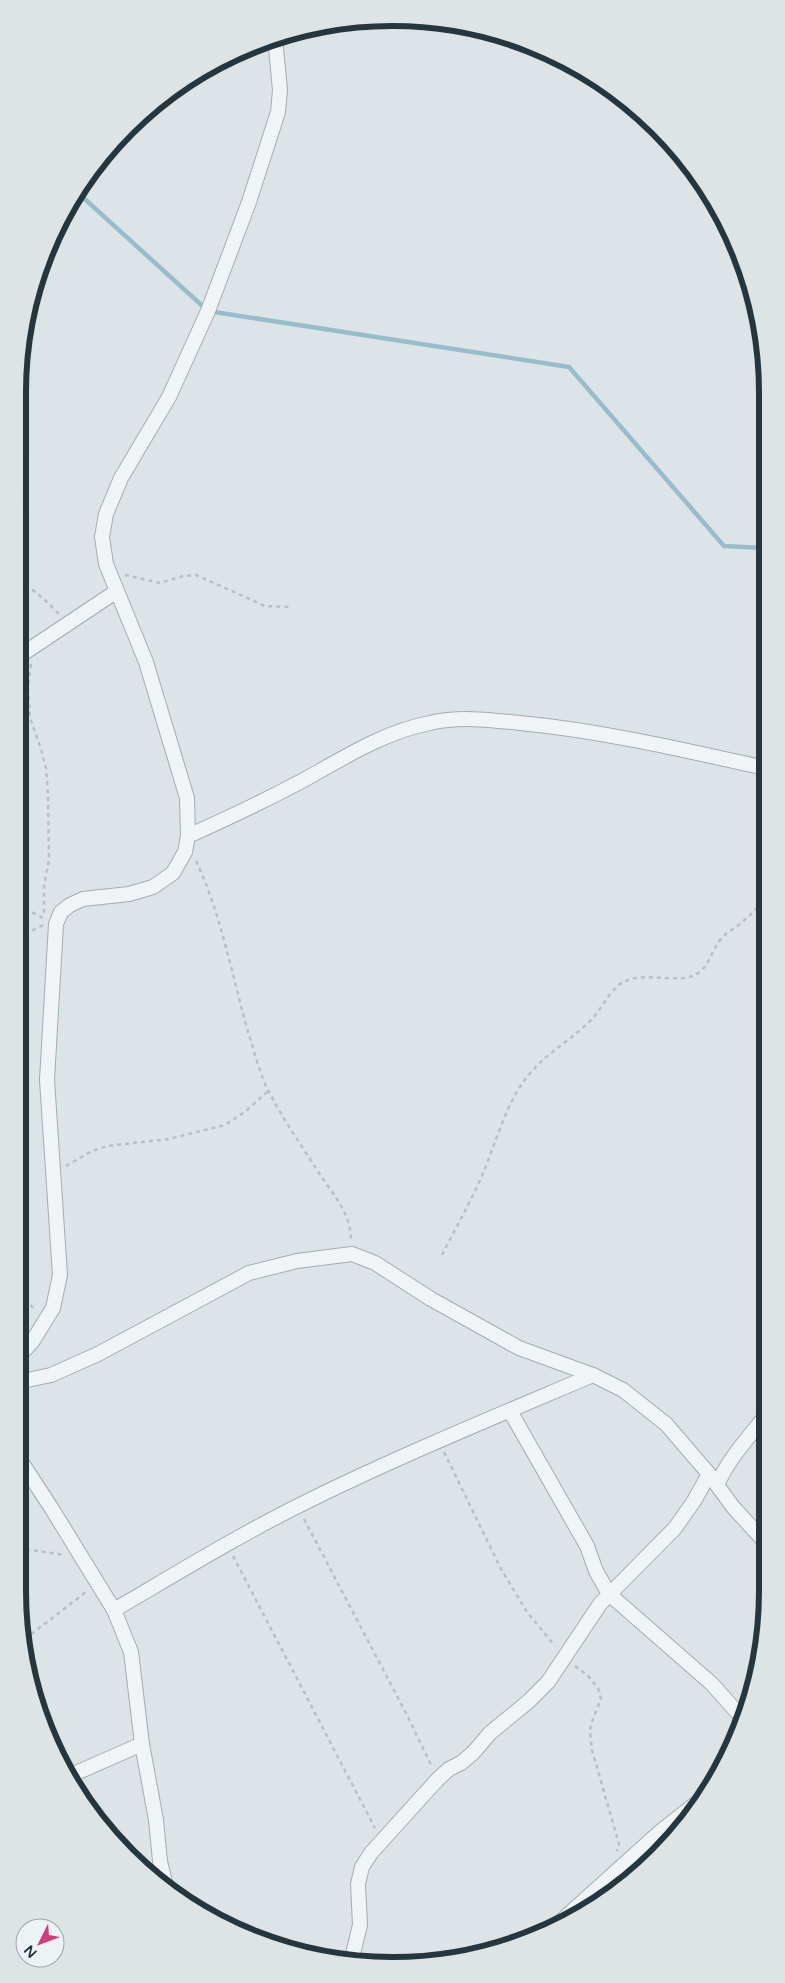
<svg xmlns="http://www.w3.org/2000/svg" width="785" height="1983" viewBox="0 0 785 1983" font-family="'Varela Round',sans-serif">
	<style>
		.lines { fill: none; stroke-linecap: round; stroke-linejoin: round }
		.stream { stroke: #97bdca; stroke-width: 4.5 }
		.minor-casing { stroke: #a2acb2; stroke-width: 16 }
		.path { stroke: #b7bfc3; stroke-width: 2.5; stroke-dasharray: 4 4; stroke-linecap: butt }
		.minor { stroke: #f0f4f6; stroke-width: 14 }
		.rim { fill: none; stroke: #26363f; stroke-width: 6 }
	</style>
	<rect width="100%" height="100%" fill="#dde4e8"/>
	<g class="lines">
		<path class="stream" d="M77 192 208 311 569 367 724 546 765 548"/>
		<g class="minor-casing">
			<g id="minor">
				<path d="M18 657 117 591"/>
				<path d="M188 836C226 819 264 801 300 782 342 759 383 732 430 723 460 716 491 720 520 723 603 731 684 750 765 768"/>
				<path d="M18 1357 32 1342 53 1308 60 1275 47 1080 56 924 61 912 70 905 83 899 129 894 153 887 173 873 185 852 188 836 187 798 146 662 106 564 102 537 106 514 121 478 169 397 208 311 249 202 278 112 280 90 275 38"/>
				<path d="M18 1382 51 1375 98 1354 249 1273 297 1261 352 1254 375 1263 431 1299 519 1348 593 1375 623 1390 666 1424 709 1474 733 1507 767 1544"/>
				<path d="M510 1411 587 1546 596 1571 609 1594 712 1684 736 1711 744 1718"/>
				<path d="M18 1457 52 1509 114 1610 131 1652 142 1744 156 1820 160 1861 165 1882"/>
				<path d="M717 1485C729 1458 749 1437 767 1414"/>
				<path d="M114 1610C179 1572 244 1532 312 1499 404 1454 499 1415 593 1375"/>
				<path d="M67 1777 142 1744"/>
				<path d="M559 1923 661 1831 699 1801"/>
				<path d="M351 1962 360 1925 358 1884 362 1867 371 1853 437 1780 449 1769 461 1763 473 1753 490 1733 529 1701 548 1682 600 1604 675 1528 694 1501 709 1474"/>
			</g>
		</g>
		<g class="path">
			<path d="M125 575 160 583 183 576 196 575 265 606 291 607"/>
			<path d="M18 582C35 589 46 601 59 614"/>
			<path d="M31 664 28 687 30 718 41 749 46 768 48 794 49 859 44 886V915"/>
			<path d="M196 861C222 916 232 977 249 1035 255 1054 260 1075 269 1092 283 1119 301 1145 317 1170 331 1192 351 1212 351 1240"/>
			<path d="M18 905 43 918"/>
			<path d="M18 938 43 925"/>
			<path d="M66 1166 92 1151 107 1146 169 1139 225 1125 246 1111 268 1091"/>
			<path d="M442 1255C456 1227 472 1200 484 1171 497 1139 509 1094 534 1069 550 1051 572 1039 589 1022 601 1011 607 994 620 984 638 972 664 980 684 978 712 974 708 950 724 936 727 932 732 930 736 927 747 919 757 908 766 898"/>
			<path d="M18 1295 36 1310"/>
			<path d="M444 1452 501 1569 527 1612 555 1646"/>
			<path d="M304 1519 408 1717 432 1767"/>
			<path d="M18 1548 65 1555"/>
			<path d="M233 1556 375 1828"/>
			<path d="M25 1639 86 1592"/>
			<path d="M575 1666 588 1676 598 1688 601 1699 591 1724 590 1732 592 1750 619 1844 617 1851"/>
		</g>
		<use href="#minor" class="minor"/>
	</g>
	<path d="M0 0H785V1983H0ZM392 26H393A366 366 0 0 1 759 392V1591A366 366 0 0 1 393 1957H392A366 366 0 0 1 26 1591V392A366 366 0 0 1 392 26Z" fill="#dde4e6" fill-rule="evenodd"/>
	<path class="rim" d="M392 26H393A366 366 0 0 1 759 392V1591A366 366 0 0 1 393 1957H392A366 366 0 0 1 26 1591V392A366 366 0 0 1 392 26Z"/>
	<g transform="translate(40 1943) rotate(228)"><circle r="24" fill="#edf3f5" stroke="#9da7ac"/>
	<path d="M0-4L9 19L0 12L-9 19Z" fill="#d33c7b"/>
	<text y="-8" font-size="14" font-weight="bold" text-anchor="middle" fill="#26363f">N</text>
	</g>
</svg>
